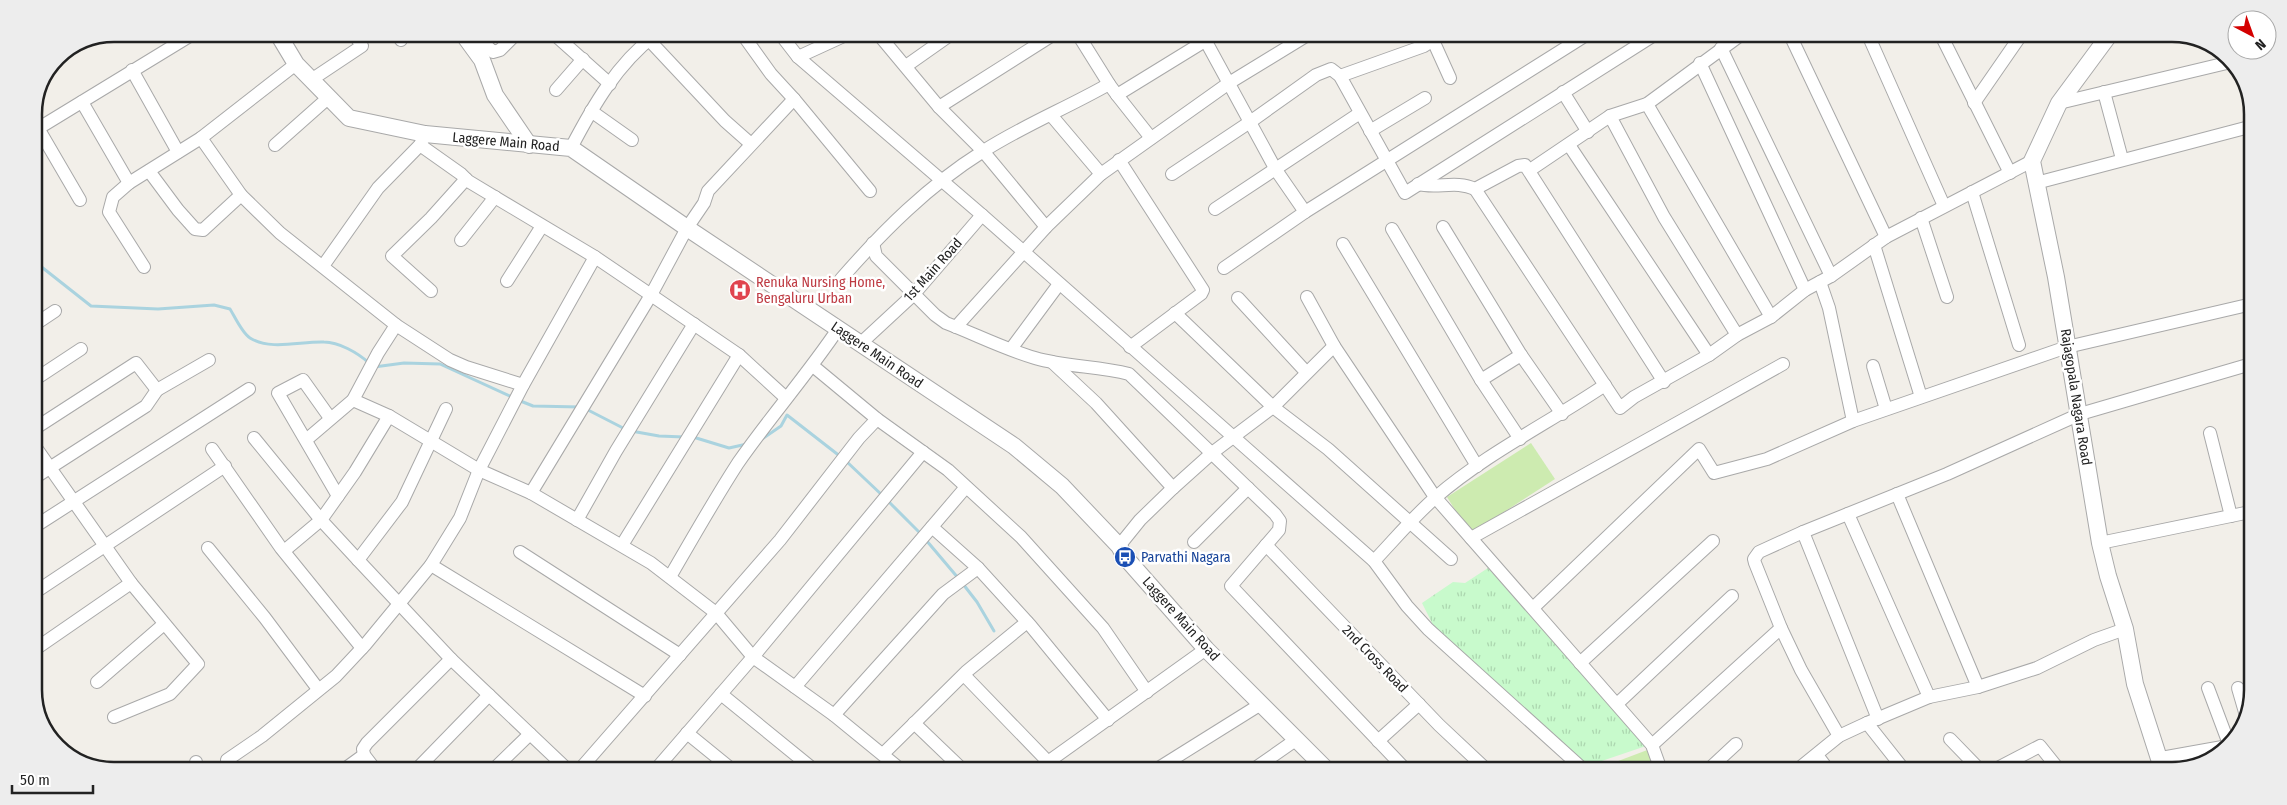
<svg xmlns="http://www.w3.org/2000/svg" width="2287" height="805" viewBox="0 0 2287 805" font-family="'Fira Sans Condensed',sans-serif">
	<style>
		.grass { fill: #cdebb0 }
		.park { fill: url(#park-tufts) }
		.lines { fill: none; stroke-linecap: round; stroke-linejoin: round }
		.stream { stroke: #aad3df; stroke-width: 3 }
		.minor-casing { stroke: #a9a9a9; stroke-width: 14 }
		.tertiary-casing { stroke: #a9a9a9; stroke-width: 18 }
		.minor { stroke: #fff; stroke-width: 12 }
		.tertiary { stroke: #fff; stroke-width: 16 }
		.labels { text-anchor: middle; dominant-baseline: central; stroke-width: 5; stroke-linejoin: round; paint-order: stroke }
		.street-label { font-size: 14px; fill: #222; stroke: #fff }
		.health-label { font-size: 14px; fill: #be3a42; stroke: #fff; text-anchor: start }
		.transit-label { font-size: 14px; fill: #164399; stroke: #fff; text-anchor: start }
		.rim { fill: none; stroke: #222; stroke-width: 2.5 }
	</style>
	<defs>
		<pattern id="park-tufts" width="24" height="20" patternUnits="userSpaceOnUse" patternTransform="scale(1.25)"><rect width="24" height="20" fill="#c8facc"/><path d="M3 7l-1-3M5 7V3M7 7l1-3M15 17l-1-3M17 17v-4M19 17l1-3" fill="none" stroke="#acd6af"/></pattern>
	</defs>
	<rect width="100%" height="100%" fill="#f2efe9"/>
	<g class="grass">
		<path d="M1531 443 1555 479 1470 534 1447 497Z"/>
		<path d="M1650 749 1654 770 1597 769Z"/>
	</g>
	<path class="park" d="M1488 568 1646 746 1587 766 1437 633 1422 603 1453 582 1465 583Z"/>
	<g class="lines">
		<g class="stream">
			<path d="M34 261 91 306 158 309 214 305 230 309C235 317 242 333 250 338 271 351 301 341 324 342 339 342 358 353 369 363"/>
			<path d="M374 367 404 363 440 364 512 397"/>
			<path d="M518 400 533 406 580 407"/>
			<path d="M586 409 625 429"/>
			<path d="M631 431 659 436 684 437"/>
			<path d="M693 437 729 448 747 444"/>
			<path d="M762 439 781 426 787 415 841 457"/>
			<path d="M846 461 883 496"/>
			<path d="M888 501 922 535"/>
			<path d="M926 540 959 579"/>
			<path d="M963 584 977 602 994 631"/>
		</g>
		<g class="minor-casing">
			<g id="minor">
				<path d="M397 34 401 40"/>
				<path d="M555 35 610 84"/>
				<path d="M781 35 798 57 982 215 1374 561 1407 606 1428 629 1584 770"/>
				<path d="M879 35 939 107 983 151 1046 227"/>
				<path d="M1079 36 1109 84"/>
				<path d="M1203 36 1276 170 1305 212"/>
				<path d="M1431 36 1450 78"/>
				<path d="M1791 37 1886 237"/>
				<path d="M1869 37 1944 206"/>
				<path d="M1942 37 2010 173"/>
				<path d="M649 40 725 121 751 144"/>
				<path d="M471 44 480 39 493 52 500 50 515 35"/>
				<path d="M1721 48 1831 276"/>
				<path d="M798 57 846 35"/>
				<path d="M1700 63 1805 290"/>
				<path d="M296 64 201 138 241 195 280 233 396 325 450 360 466 367 523 385"/>
				<path d="M906 66 950 35"/>
				<path d="M132 70 178 152"/>
				<path d="M1340 76 1424 46 1439 36"/>
				<path d="M311 80 362 46 354 34"/>
				<path d="M556 90 583 59"/>
				<path d="M1563 92 1588 132"/>
				<path d="M2104 92 2122 159"/>
				<path d="M1117 95 1151 138"/>
				<path d="M794 99 870 191"/>
				<path d="M82 102 129 183 201 138"/>
				<path d="M1974 103 2019 38"/>
				<path d="M2059 103 2231 62"/>
				<path d="M1647 104 1771 317"/>
				<path d="M939 107 1051 36"/>
				<path d="M591 111 632 140"/>
				<path d="M1051 115 1101 174"/>
				<path d="M1610 116 1664 217 1737 335"/>
				<path d="M38 128 80 200"/>
				<path d="M34 131 193 34"/>
				<path d="M1370 131 1425 98"/>
				<path d="M275 145 328 98"/>
				<path d="M420 145 461 174 468 181 595 257 651 295 739 355 786 398"/>
				<path d="M1569 145 1709 355"/>
				<path d="M571 148C593 106 617 64 655 35"/>
				<path d="M1119 160 1203 290 1201 294 1130 347"/>
				<path d="M1530 170 1610 116 1647 104 1738 37"/>
				<path d="M149 171 178 210 195 229 203 230 241 195"/>
				<path d="M1172 174 1250 122 1316 75 1331 69 1340 76 1405 193 1651 37"/>
				<path d="M129 183 113 197 109 212 144 267"/>
				<path d="M2036 183 2253 126"/>
				<path d="M1418 184C1437 189 1456 180 1475 189L1518 166 1525 165 1664 382"/>
				<path d="M1475 189 1620 408 1634 397 1709 355 1737 335 1771 317 1805 290 1831 276 1886 237 2032 161"/>
				<path d="M1972 192 2019 345"/>
				<path d="M1215 209 1360 113"/>
				<path d="M1921 218 1947 297"/>
				<path d="M1443 227 1521 355 1562 414"/>
				<path d="M1392 229 1481 380 1520 439"/>
				<path d="M461 240 495 197"/>
				<path d="M873 243 876 256 935 315 946 323C975 334 1004 349 1035 358 1066 367 1098 366 1129 374L1275 514 1280 521 1279 530 1231 586 1406 770"/>
				<path d="M1343 244 1477 466"/>
				<path d="M1874 245 1921 397"/>
				<path d="M323 266 378 188 420 145 423 139"/>
				<path d="M1224 268 1305 212 1583 37"/>
				<path d="M841 279C883 231 928 186 982 152 1022 126 1067 108 1109 84L1117 95 1213 36"/>
				<path d="M507 281 542 226"/>
				<path d="M1820 282 1829 308 1853 421"/>
				<path d="M431 291 392 256 431 218 466 179"/>
				<path d="M1307 297 1334 346"/>
				<path d="M1238 298 1306 372"/>
				<path d="M1175 313 1273 407 1328 449 1451 559"/>
				<path d="M34 325 55 311"/>
				<path d="M956 327 1046 227 1101 174 1229 83 1306 36"/>
				<path d="M860 344 914 294 982 215"/>
				<path d="M1011 349 1059 284"/>
				<path d="M1052 362 1096 403 1173 488"/>
				<path d="M813 366 877 419 948 470 1021 537 1103 628 1147 692"/>
				<path d="M1873 366 1886 409"/>
				<path d="M34 380 81 349"/>
				<path d="M1481 380 1521 355"/>
				<path d="M157 390 209 360"/>
				<path d="M353 400 389 416"/>
				<path d="M330 418 303 380 278 393 338 496"/>
				<path d="M34 429 136 363 157 390 146 406 34 478"/>
				<path d="M2210 433 2231 516"/>
				<path d="M254 438 321 520 358 560 451 659 566 768"/>
				<path d="M306 440 353 400 378 353 396 325"/>
				<path d="M34 445 131 583 198 664 170 694 114 717"/>
				<path d="M212 449 281 548 362 648"/>
				<path d="M531 493 651 295 687 228 704 203 708 191 794 99 771 74 743 35"/>
				<path d="M1897 494 1978 687"/>
				<path d="M1848 514 1929 697"/>
				<path d="M577 520 616 451 694 324"/>
				<path d="M34 527 249 389"/>
				<path d="M932 527 978 568 1030 625 1108 720"/>
				<path d="M1803 532 1878 719"/>
				<path d="M1471 538 1783 364"/>
				<path d="M1194 542 1248 488"/>
				<path d="M2100 543 2250 512"/>
				<path d="M622 545 739 355"/>
				<path d="M1266 545 1439 725 1487 770"/>
				<path d="M1119 546 1140 520 1173 488 1212 453 1273 407 1334 346 1435 497 1652 745 1661 770"/>
				<path d="M208 548 265 618 318 689"/>
				<path d="M284 551 321 520 355 472 389 416 479 470 531 493 651 563 716 613 753 657 834 715 900 769"/>
				<path d="M520 552 680 655"/>
				<path d="M358 560 402 502 446 409"/>
				<path d="M1374 561C1394 540 1414 516 1436 497 1487 453 1549 423 1605 385"/>
				<path d="M431 565 645 696"/>
				<path d="M670 577C692 539 714 500 738 463 770 417 807 375 838 329"/>
				<path d="M34 593 225 466"/>
				<path d="M1533 608 1699 449 1714 473 1767 459 1853 421 2067 347 2252 304"/>
				<path d="M34 650 131 583"/>
				<path d="M1580 663 1713 541"/>
				<path d="M964 675 1055 769"/>
				<path d="M97 682 164 624"/>
				<path d="M795 687 966 487"/>
				<path d="M2208 688 2229 744"/>
				<path d="M2238 688 2247 719"/>
				<path d="M721 694 813 769"/>
				<path d="M1617 704 1732 596"/>
				<path d="M834 715 943 594 978 568"/>
				<path d="M914 723 962 769"/>
				<path d="M1867 723 1905 771"/>
				<path d="M687 733 730 768"/>
				<path d="M1839 736 1801 670 1781 628 1755 563 1754 559 1759 552 1803 532 1947 474 2080 414 2251 364"/>
				<path d="M1950 739 1981 771"/>
				<path d="M1378 741 1419 704"/>
				<path d="M1652 745 1781 628"/>
				<path d="M883 754 966 672 1027 622"/>
				<path d="M1817 755 1829 771"/>
				<path d="M196 762V767"/>
				<path d="M1048 762 1206 649"/>
				<path d="M231 767 227 760 262 736 336 676 365 645 431 565 460 518 479 470 523 385 595 257"/>
				<path d="M346 768 364 755"/>
				<path d="M374 768 364 755 363 749 367 743 451 659"/>
				<path d="M418 768 489 695"/>
				<path d="M495 768 530 734"/>
				<path d="M581 768 780 540 859 438 877 419"/>
				<path d="M657 768 753 657 923 452"/>
				<path d="M1157 769 1261 704"/>
				<path d="M1254 769 1297 739"/>
				<path d="M1708 770 1736 744"/>
				<path d="M1797 770 1839 736 1867 723 1929 697 1978 687 2037 668 2094 640 2125 629"/>
				<path d="M1992 771 2040 746 2060 771"/>
			</g>
		</g>
		<g class="tertiary-casing">
			<g id="tertiary">
				<path d="M278 34 296 64 349 118 425 134 571 148 687 228 1014 446 1062 486 1119 546 1125 557 1206 649 1327 770"/>
				<path d="M463 34 482 60 495 95 529 145"/>
				<path d="M2107 38 2059 103 2032 161 2056 277 2100 543 2108 576 2125 629 2135 684 2163 771"/>
				<path d="M2160 760 2227 748"/>
			</g>
		</g>
		<use href="#minor" class="minor"/>
		<use href="#tertiary" class="tertiary"/>
	</g>
	<defs>
		<g id="hospital-disc" transform="scale(1.125)"><circle r="9.5" fill="#e0444e" stroke="#fff"/><path d="M-5-5h3v3.5h4V-5h3V5h-3V1.5h-4V5h-3Z" fill="#fff"/></g>
		<g id="bus-disc" transform="scale(1.125)"><circle r="9.5" fill="#1a4fb4" stroke="#fff"/><path d="M-5-6H5V4H4V6H2V4H-2V6H-4V4H-5ZM-3.5-4V0h7V-4ZM-3.5 1.2v1.5H-2V1.2ZM2 1.2v1.5H3.5V1.2Z" fill="#fff"/></g>
	</defs>
	<g fill-rule="evenodd">
		<use href="#hospital-disc" x="740" y="290"/>
		<use href="#bus-disc" x="1125" y="557"/>
	</g>
	<g class="labels">
		<g class="street-label">
			<text transform="translate(506 142) rotate(5)">Laggere Main Road</text>
			<text transform="translate(933 270) rotate(-48)">1st Main Road</text>
			<text transform="translate(877 355) rotate(34)">Laggere Main Road</text>
			<text transform="translate(2076 397) rotate(81)">Rajagopala Nagara Road</text>
			<text transform="translate(1181 619) rotate(48)">Laggere Main Road</text>
			<text transform="translate(1375 659) rotate(46)">2nd Cross Road</text>
		</g>
		<g class="health-label">
			<text x="756" y="282">Renuka Nursing Home,<tspan x="756" dy="16">Bengaluru Urban</tspan></text>
		</g>
		<g class="transit-label">
			<text x="1141" y="557">Parvathi Nagara</text>
		</g>
	</g>
	<path d="M0 0H2287V805H0ZM114 42H2172A72 72 0 0 1 2244 114V690A72 72 0 0 1 2172 762H114A72 72 0 0 1 42 690V114A72 72 0 0 1 114 42Z" fill="#ededed" fill-rule="evenodd"/>
	<path class="rim" d="M114 42H2172A72 72 0 0 1 2244 114V690A72 72 0 0 1 2172 762H114A72 72 0 0 1 42 690V114A72 72 0 0 1 114 42Z"/>
	<g transform="translate(2252 35) rotate(139)"><circle r="24" fill="#ffffff" stroke="#a7a7a7"/>
	<path d="M0-4L9 19L0 12L-9 19Z" fill="#d40000"/>
	<text y="-8" font-size="14" font-weight="bold" text-anchor="middle" fill="#222222">N</text>
	</g>
	<path d="M12 785v8h81v-8" fill="none" stroke="#222222" stroke-width="2.5"/>
	<text x="20" y="785" font-size="15" fill="#222222" stroke="#ffffff" stroke-width="4" paint-order="stroke">50 m</text>
</svg>
